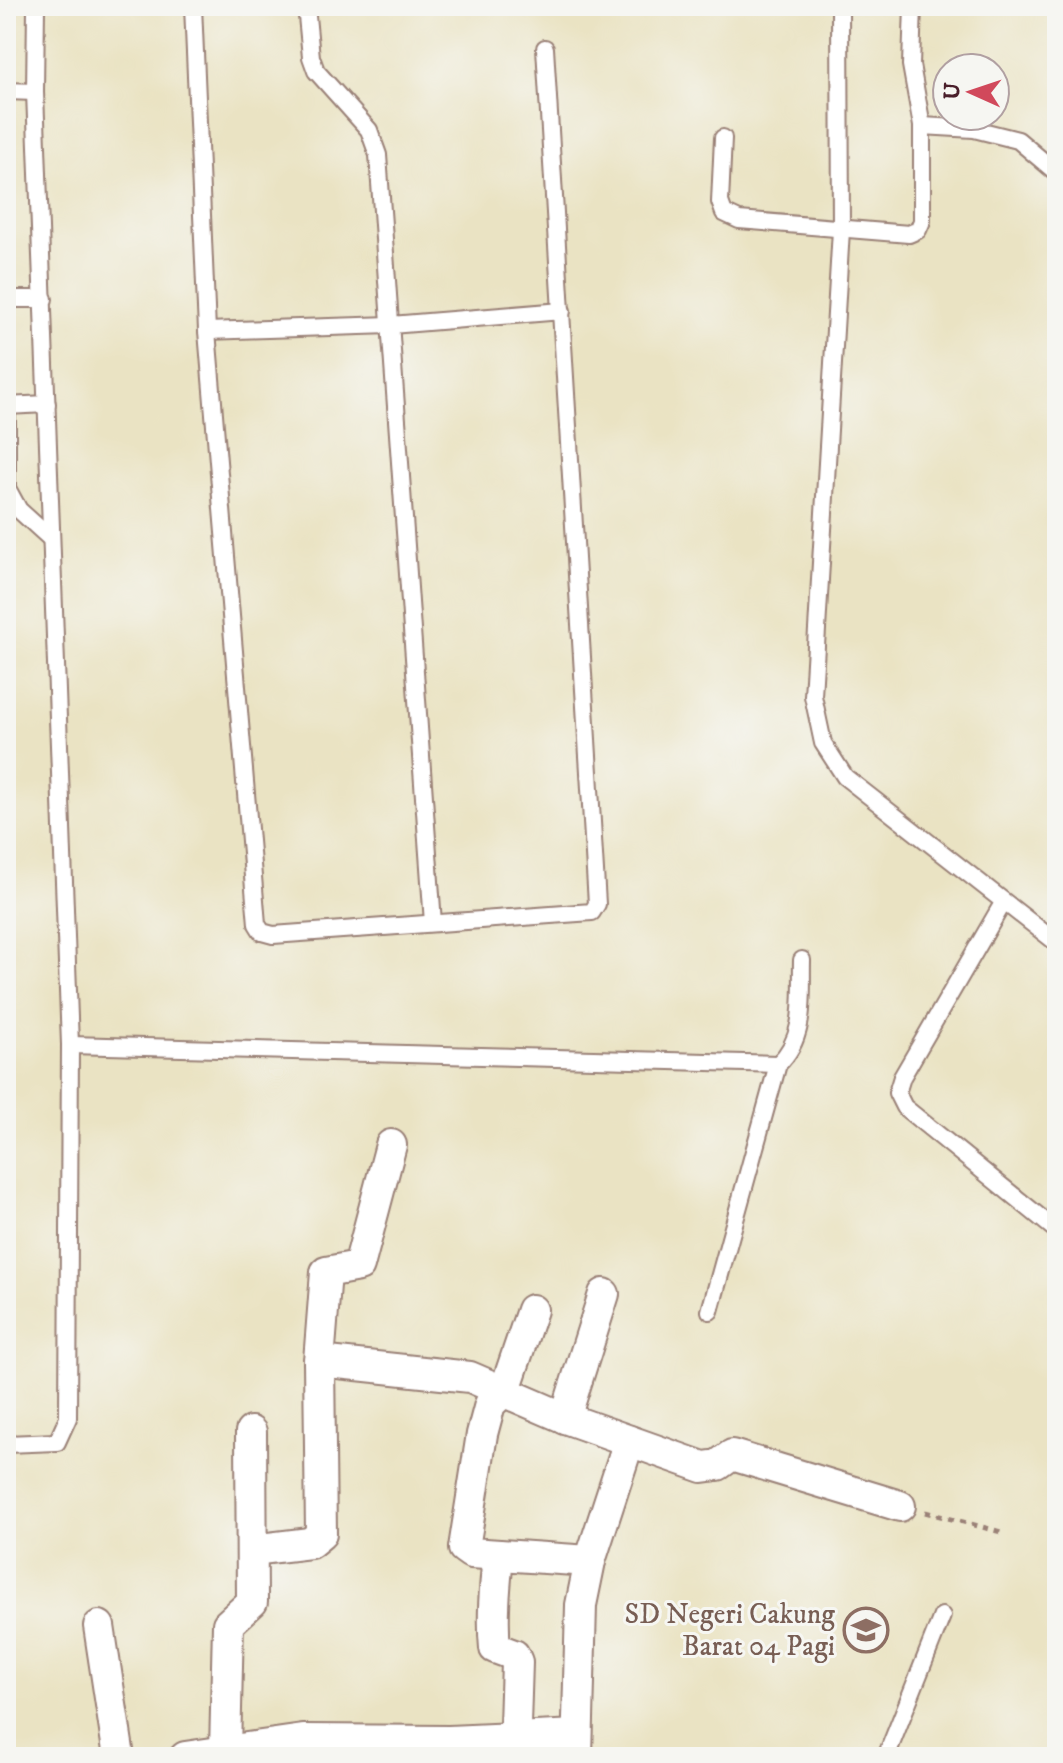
<svg xmlns="http://www.w3.org/2000/svg" width="1063" height="1763" viewBox="0 0 1063 1763" font-family="'IM FELL DW Pica',serif">
	<style>
		.lines { fill: none; stroke-linecap: round; stroke-linejoin: round }
		.service-casing { stroke: #9a8177; stroke-width: 20 }
		.minor-casing { stroke: #9a8177; stroke-width: 34 }
		.path { stroke: #9a8177; stroke-width: 5; stroke-dasharray: 6 6; stroke-linecap: butt }
		.service { stroke: #fff; stroke-width: 16 }
		.minor { stroke: #fff; stroke-width: 30 }
		.labels { text-anchor: middle; dominant-baseline: central; stroke-width: 6; stroke-linejoin: round; paint-order: stroke }
		.education-label { font-size: 28px; fill: #785e54; stroke: #f6f6f2; text-anchor: end }
	</style>
	<rect width="100%" height="100%" fill="#f6f6f2"/>
	<filter id="ink" filterUnits="userSpaceOnUse"><feTurbulence type="fractalNoise" baseFrequency=".0125" numOctaves="2"/><feDisplacementMap in="SourceGraphic" scale="16" xChannelSelector="R" yChannelSelector="G"/><feConvolveMatrix kernelMatrix="1 2 1 2 8 2 1 2 1" color-interpolation-filters="sRGB"/></filter>
	<filter id="wash" filterUnits="userSpaceOnUse"><feTurbulence type="fractalNoise" baseFrequency=".006" numOctaves="4" result="noise"/><feDisplacementMap in="SourceGraphic" scale="32" xChannelSelector="R" yChannelSelector="G"/><feGaussianBlur stdDeviation="1.8" result="paint"/><feColorMatrix in="noise" values="0 0 0 0 0 0 0 0 0 0 0 0 0 0 0 0 0 1.4 0 .05"/><feComposite in="paint" operator="in"/></filter>
	<g filter="url(#wash)">
		<rect width="100%" height="100%" fill="#eae3c3"/>
	</g>
	<g filter="url(#ink)">
		<g class="lines">
			<g class="service-casing">
				<g id="service">
					<path d="M193 6 207 331 257 924 262 932 273 935 592 912 597 904 545 48"/>
					<path d="M306 6 311 57 316 71 369 130 378 155 433 923"/>
					<path d="M840 6 841 230 813 696 823 743 845 777 1057 943"/>
					<path d="M6 91 35 92"/>
					<path d="M922 126 974 129 1018 140 1057 173"/>
					<path d="M723 138 720 202 724 213 739 220 909 234 918 230 922 221V126L911 65 913 6"/>
					<path d="M6 299H44"/>
					<path d="M207 331 391 325 562 311"/>
					<path d="M6 406 47 404"/>
					<path d="M7 406V488L19 510 51 539"/>
					<path d="M1003 903 902 1077 897 1093 904 1107 1057 1231"/>
					<path d="M70 1045 778 1064C807 1037 801 997 802 960"/>
					<path d="M710 1311 778 1064"/>
					<path d="M6 1444 57 1442 68 1418 70 1045 35 92 36 6"/>
					<path d="M886 1757 942 1616"/>
				</g>
			</g>
			<g class="minor-casing">
				<g id="minor">
					<path d="M532 1310 505 1390 490 1404 482 1434 464 1548 471 1553 590 1561"/>
					<path d="M319 1361 470 1377 565 1418 703 1467 718 1465 732 1455 900 1506"/>
					<path d="M565 1418 604 1294"/>
					<path d="M252 1550 310 1543 321 1534 319 1361 326 1272 359 1266 391 1145"/>
					<path d="M498 1555C495 1587 492 1617 495 1648L514 1655 517 1662 514 1757"/>
					<path d="M99 1626 119 1757"/>
					<path d="M225 1751 228 1624 252 1602 251 1432"/>
					<path d="M185 1757 303 1740 449 1741 577 1735"/>
					<path d="M577 1757 581 1605 590 1561 629 1441"/>
				</g>
			</g>
			<path class="path" d="M925 1512 1005 1533"/>
			<use href="#service" class="service"/>
			<use href="#minor" class="minor"/>
		</g>
	</g>
	<defs>
		<g id="school-ring" transform="scale(2.3)"><circle r="9.5" fill="#f6f6f2" stroke="#8d6e63" stroke-width="1.5"/><path d="M0-5L7-2L0 1L-7-2ZM-4 1L0 2.5L4 1V4Q0 6-4 4Z" fill="#8d6e63"/></g>
	</defs>
	<g fill-rule="evenodd">
		<use href="#school-ring" x="866" y="1630"/>
	</g>
	<g class="labels">
		<g class="education-label">
			<text x="835" y="1614">SD Negeri Cakung<tspan x="835" dy="32">Barat 04 Pagi</tspan></text>
		</g>
	</g>
	<rect width="1063" height="1763" fill="none" stroke="#f6f6f2" stroke-width="32"/>
	<g transform="translate(971 92) rotate(273)"><circle r="38" fill="#f6f6f2" stroke="#b1a0a2" stroke-width="2"/>
	<path d="M0-6L14 30L0 20L-14 30Z" fill="#d1495b"/>
	<text y="-12" font-size="22" font-weight="bold" text-anchor="middle" fill="#4a1f2b">U</text>
	</g>
</svg>
